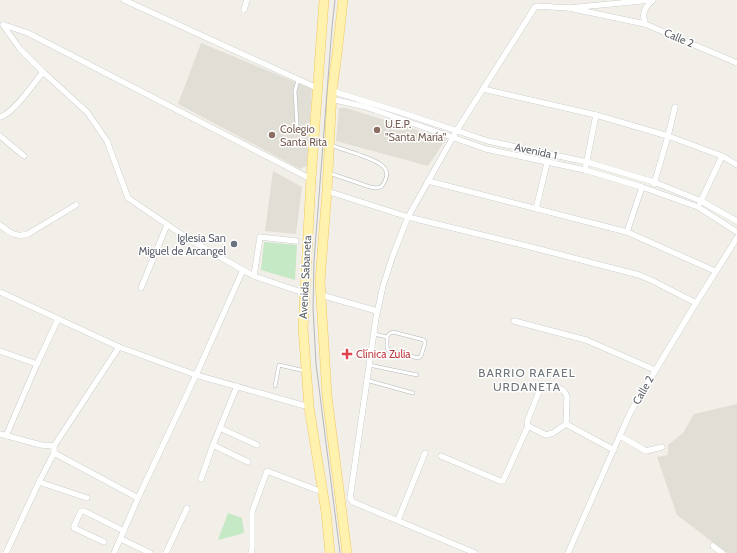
<svg xmlns="http://www.w3.org/2000/svg" width="737" height="553" viewBox="0 0 737 553" font-family="Cabin,sans-serif">
	<style>
		.education { fill: #e1ded6 }
		.green { fill: #c5e8c5 }
		.lines { fill: none; stroke-linecap: round; stroke-linejoin: round }
		.service-casing { stroke: #b5b8bc; stroke-width: 4 }
		.minor-casing { stroke: #b5b8bc; stroke-width: 6 }
		.primary-casing { stroke: #f2c960; stroke-width: 10 }
		.service { stroke: #fff; stroke-width: 3 }
		.minor { stroke: #fff; stroke-width: 5.5 }
		.primary { stroke: #fff2af; stroke-width: 9 }
		.tram { stroke: #b6b7b8; stroke-width: 1 }
		.education-dot { fill: #8d6e63; stroke: #fff; stroke-width: 1.5 }
		.worship-dot { fill: #6b7280; stroke: #fff; stroke-width: 1.5 }
		.health-dot { fill: #e0444e; stroke: #fff; stroke-width: 1.5 }
		.labels { text-anchor: middle; dominant-baseline: central; stroke-width: 3; stroke-linejoin: round; paint-order: stroke }
		.street-label { font-size: 11px; fill: #5f6368; stroke: #fff }
		.education-label { font-size: 11px; fill: #785e54; stroke: #fff; text-anchor: start }
		.worship-label { font-size: 11px; fill: #5b616d; stroke: #fff; text-anchor: end }
		.health-label { font-size: 11px; fill: #be3a42; stroke: #fff; text-anchor: start }
		.neighbourhood-label { font-size: 12px; letter-spacing: 1px; fill: #70757a; stroke: #fff }
	</style>
	<rect width="100%" height="100%" fill="#f1efe8"/>
	<g class="education">
		<path d="M201 43 312 89 307 166 300 169 178 104Z"/>
		<path d="M339 108H346L446 139 428 166 336 141Z"/>
		<path d="M273 171 302 187 296 234 265 231Z"/>
		<path d="M737 404V553H727L677 515 657 457 668 455V445L683 433 694 414Z"/>
	</g>
	<g class="green">
		<path d="M264 242 297 245 295 280 261 270Z"/>
		<path d="M228 513 242 518 244 533 218 540Z"/>
	</g>
	<g class="lines">
		<g class="service-casing">
			<g id="service">
				<path d="M297 125 295 91 298 80"/>
				<path d="M329 173 370 187 376 188 381 187C398 166 373 160 357 154 348 151 339 148 330 145"/>
				<path d="M374 334 387 337V347L388 350 418 358 421 356 425 343 424 340 393 332 389 334 387 337"/>
				<path d="M369 365 417 375"/>
				<path d="M366 380 413 393"/>
				<path d="M275 386 279 365 305 371"/>
			</g>
		</g>
		<g class="minor-casing">
			<g id="minor">
				<path d="M124 0 317 88"/>
				<path d="M653 0C644 8 642 13 645 24L737 63"/>
				<path d="M244 10 247 0"/>
				<path d="M645 24 569 8 651 0"/>
				<path d="M3 25 20 49 43 72 87 112 107 141 128 198 187 238 243 270 254 276 304 293"/>
				<path d="M4 25 28 33 311 179"/>
				<path d="M483 89 596 115 668 136 722 156 737 165"/>
				<path d="M332 91 400 112 488 141 587 162 654 182 701 201 737 221"/>
				<path d="M331 99 366 107 486 149 585 170 642 187 698 207 737 232"/>
				<path d="M0 117C13 114 34 83 43 72"/>
				<path d="M0 136 24 156"/>
				<path d="M585 170 596 115"/>
				<path d="M428 181 627 232 715 271"/>
				<path d="M654 184 668 136 675 107"/>
				<path d="M327 191 408 217 527 246 639 275 651 280 696 303"/>
				<path d="M700 203 722 156"/>
				<path d="M536 209 547 163"/>
				<path d="M0 225C10 232 15 238 28 234L76 205"/>
				<path d="M627 232 642 187"/>
				<path d="M254 276 260 237 296 241"/>
				<path d="M141 288 167 225"/>
				<path d="M0 292 119 347 196 375 309 407"/>
				<path d="M321 295 377 311"/>
				<path d="M514 321 586 340 655 370"/>
				<path d="M0 351 37 364"/>
				<path d="M549 385C556 387 565 388 567 397L566 424 553 433 546 435 528 426 527 422 540 389 544 386Z"/>
				<path d="M566 424 614 450"/>
				<path d="M220 428 257 445"/>
				<path d="M0 434 41 445 54 446"/>
				<path d="M6 436 37 364 58 319"/>
				<path d="M620 436 646 451 662 447"/>
				<path d="M213 445 248 462"/>
				<path d="M54 453 138 498"/>
				<path d="M441 456 500 481H503L528 426"/>
				<path d="M201 479 213 445 237 386"/>
				<path d="M39 482 87 498"/>
				<path d="M398 520 425 453"/>
				<path d="M121 539 150 553"/>
				<path d="M104 542 74 528V526L81 511H84L124 531"/>
				<path d="M713 546 722 553"/>
				<path d="M6 553 39 482 54 453V446L119 347"/>
				<path d="M114 553 138 498 196 375 243 270"/>
				<path d="M166 553 187 508"/>
				<path d="M251 553 252 548V512L267 471 322 492"/>
				<path d="M475 553 353 502 350 498 376 318 383 286 393 255 408 217 457 130 535 7 537 6 569 8"/>
				<path d="M568 553 616 444 631 411 696 303 737 238"/>
			</g>
		</g>
		<g class="primary-casing">
			<g id="primary">
				<path d="M324 0 311 179 303 328 309 407 326 512 330 553"/>
				<path d="M343 0 337 54 332 91 327 191 320 281 327 396 347 553"/>
			</g>
		</g>
		<use href="#service" class="service"/>
		<use href="#minor" class="minor"/>
		<use href="#primary" class="primary"/>
		<path class="tram" d="M335 0 332 27 314 261 313 308 316 364 340 553"/>
	</g>
	<g class="education-dot">
		<circle cx="377" cy="130" r="4"/>
		<circle cx="272" cy="135" r="4"/>
	</g>
	<circle class="worship-dot" cx="234" cy="244" r="4"/>
	<path class="health-dot" d="M345 348h4v4h4v4h-4v4h-4v-4h-4v-4h4z"/>
	<g class="labels">
		<g class="street-label">
			<text transform="translate(679 38) rotate(23)">Calle 2</text>
			<text transform="translate(536 151) rotate(12)">Avenida 1</text>
			<text transform="translate(305 277) rotate(-87)">Avenida Sabaneta</text>
			<text transform="translate(643 390) rotate(-60)">Calle 2</text>
		</g>
		<g class="education-label">
			<text x="385" y="124">U.E.P.<tspan x="385" dy="13">"Santa María"</tspan></text>
			<text x="280" y="129">Colegio<tspan x="280" dy="13">Santa Rita</tspan></text>
		</g>
		<g class="worship-label">
			<text x="226" y="238">Iglesia San<tspan x="226" dy="13">Miguel de Arcangel</tspan></text>
		</g>
		<g class="health-label">
			<text x="356" y="354">Clínica Zulia</text>
		</g>
		<g class="neighbourhood-label">
			<text x="527" y="372">BARRIO RAFAEL<tspan x="527" dy="14">URDANETA</tspan></text>
		</g>
	</g>
</svg>
